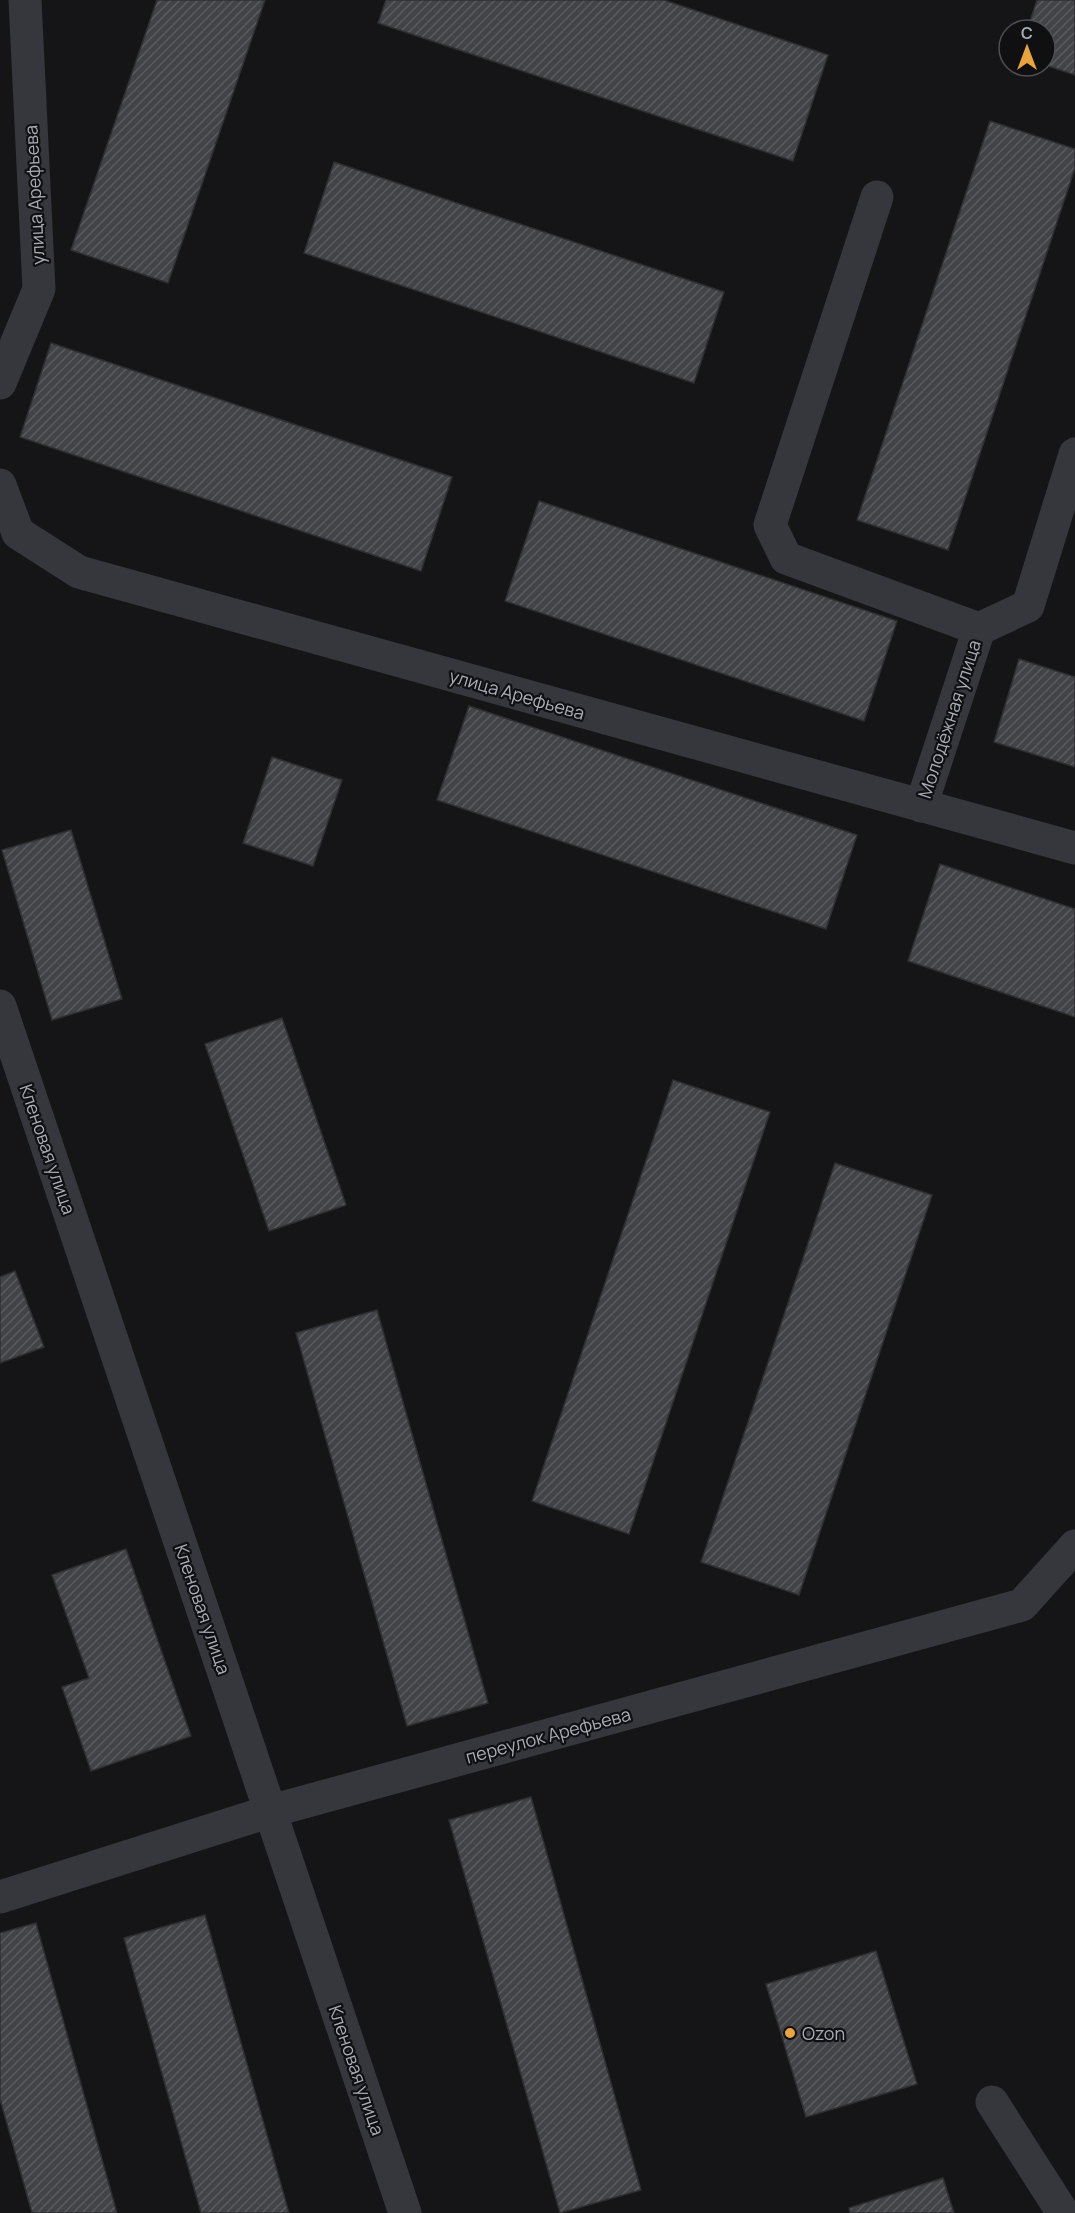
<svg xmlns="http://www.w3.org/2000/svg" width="1075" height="2213" viewBox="0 0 1075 2213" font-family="Manrope,sans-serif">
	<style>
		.building { fill: url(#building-hatch); stroke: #2f2f33; stroke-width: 1.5 }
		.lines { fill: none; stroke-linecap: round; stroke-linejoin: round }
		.minor { stroke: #36373c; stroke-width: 33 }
		.poi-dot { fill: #e9a53b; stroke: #101012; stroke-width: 2 }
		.labels { text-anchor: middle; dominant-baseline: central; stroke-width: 4.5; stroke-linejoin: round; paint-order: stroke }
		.street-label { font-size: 18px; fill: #a8adb6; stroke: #101012 }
		.poi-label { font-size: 18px; fill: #a8adb6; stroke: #101012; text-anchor: start }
	</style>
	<defs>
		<pattern id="building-hatch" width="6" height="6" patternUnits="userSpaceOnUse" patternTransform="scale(1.5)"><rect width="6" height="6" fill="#424347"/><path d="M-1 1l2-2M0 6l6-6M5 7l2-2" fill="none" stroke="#5a5b5f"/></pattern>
	</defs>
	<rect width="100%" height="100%" fill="#151517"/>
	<g class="building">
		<path d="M157 0H265L168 283 71 250Z"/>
		<path d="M386 0H664L828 55 793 161 378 23Z"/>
		<path d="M1037 0H1075V75L1045 65V30H1027Z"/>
		<path d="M990 121 1075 149V168L948 550 857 520Z"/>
		<path d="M334 162 724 292 694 383 304 253Z"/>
		<path d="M51 343 452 477 421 571 20 437Z"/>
		<path d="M539 501 897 621 864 721 505 601Z"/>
		<path d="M1019 659 1075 677V767L994 742Z"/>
		<path d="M469 706 857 835 826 929 437 800Z"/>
		<path d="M272 757 342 780 313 866 243 843Z"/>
		<path d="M71 830 122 999 52 1020 2 850Z"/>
		<path d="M940 864 1075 909V1017L908 961Z"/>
		<path d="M282 1018 346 1205 269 1231 205 1044Z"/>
		<path d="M673 1080 770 1112 629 1534 532 1501Z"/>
		<path d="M835 1163 932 1195 799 1595 701 1562Z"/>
		<path d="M15 1271 44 1347 0 1363V1277Z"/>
		<path d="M377 1310 488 1703 407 1726 296 1333Z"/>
		<path d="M126 1549 191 1736 91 1771 62 1687 89 1678 52 1575Z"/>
		<path d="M531 1797 641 2190 560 2213 449 1820Z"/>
		<path d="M205 1915 289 2213H201L124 1938Z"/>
		<path d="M36 1923 117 2213H32L0 2099V1933Z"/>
		<path d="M876 1951 917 2084 806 2117 766 1984Z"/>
		<path d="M943 2178 954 2213H850L849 2208Z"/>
	</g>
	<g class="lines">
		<g class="minor">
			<path d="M877 197 770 525 786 558 979 629"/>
			<path d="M0 383 39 289 25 0"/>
			<path d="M0 485 18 533 79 572 1075 848"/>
			<path d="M921 806 979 629 1028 606 1075 454"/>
			<path d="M0 1006 405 2213"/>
			<path d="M0 1897 271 1811 1022 1605 1075 1546"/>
			<path d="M992 2102 1063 2213"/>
		</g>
	</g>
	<circle class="poi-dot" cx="790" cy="2033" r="6"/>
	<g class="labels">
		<g class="street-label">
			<text transform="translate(34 195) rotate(-93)">улица Арефьева</text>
			<text transform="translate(517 694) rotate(16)">улица Арефьева</text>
			<text transform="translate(949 719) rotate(-72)">Молодёжная улица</text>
			<text transform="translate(48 1149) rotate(71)">Кленовая улица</text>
			<text transform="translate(203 1609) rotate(71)">Кленовая улица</text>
			<text transform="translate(548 1735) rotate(-15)">переулок Арефьева</text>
			<text transform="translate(357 2070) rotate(71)">Кленовая улица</text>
		</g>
		<g class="poi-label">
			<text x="802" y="2033">Ozon</text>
		</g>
	</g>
	<g transform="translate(1027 48)"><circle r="28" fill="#101012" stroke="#4d4f54" stroke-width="1.5"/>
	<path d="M0-4.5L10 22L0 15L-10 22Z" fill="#e9a53b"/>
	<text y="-9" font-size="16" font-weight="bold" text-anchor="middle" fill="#a8adb6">С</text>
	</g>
</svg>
